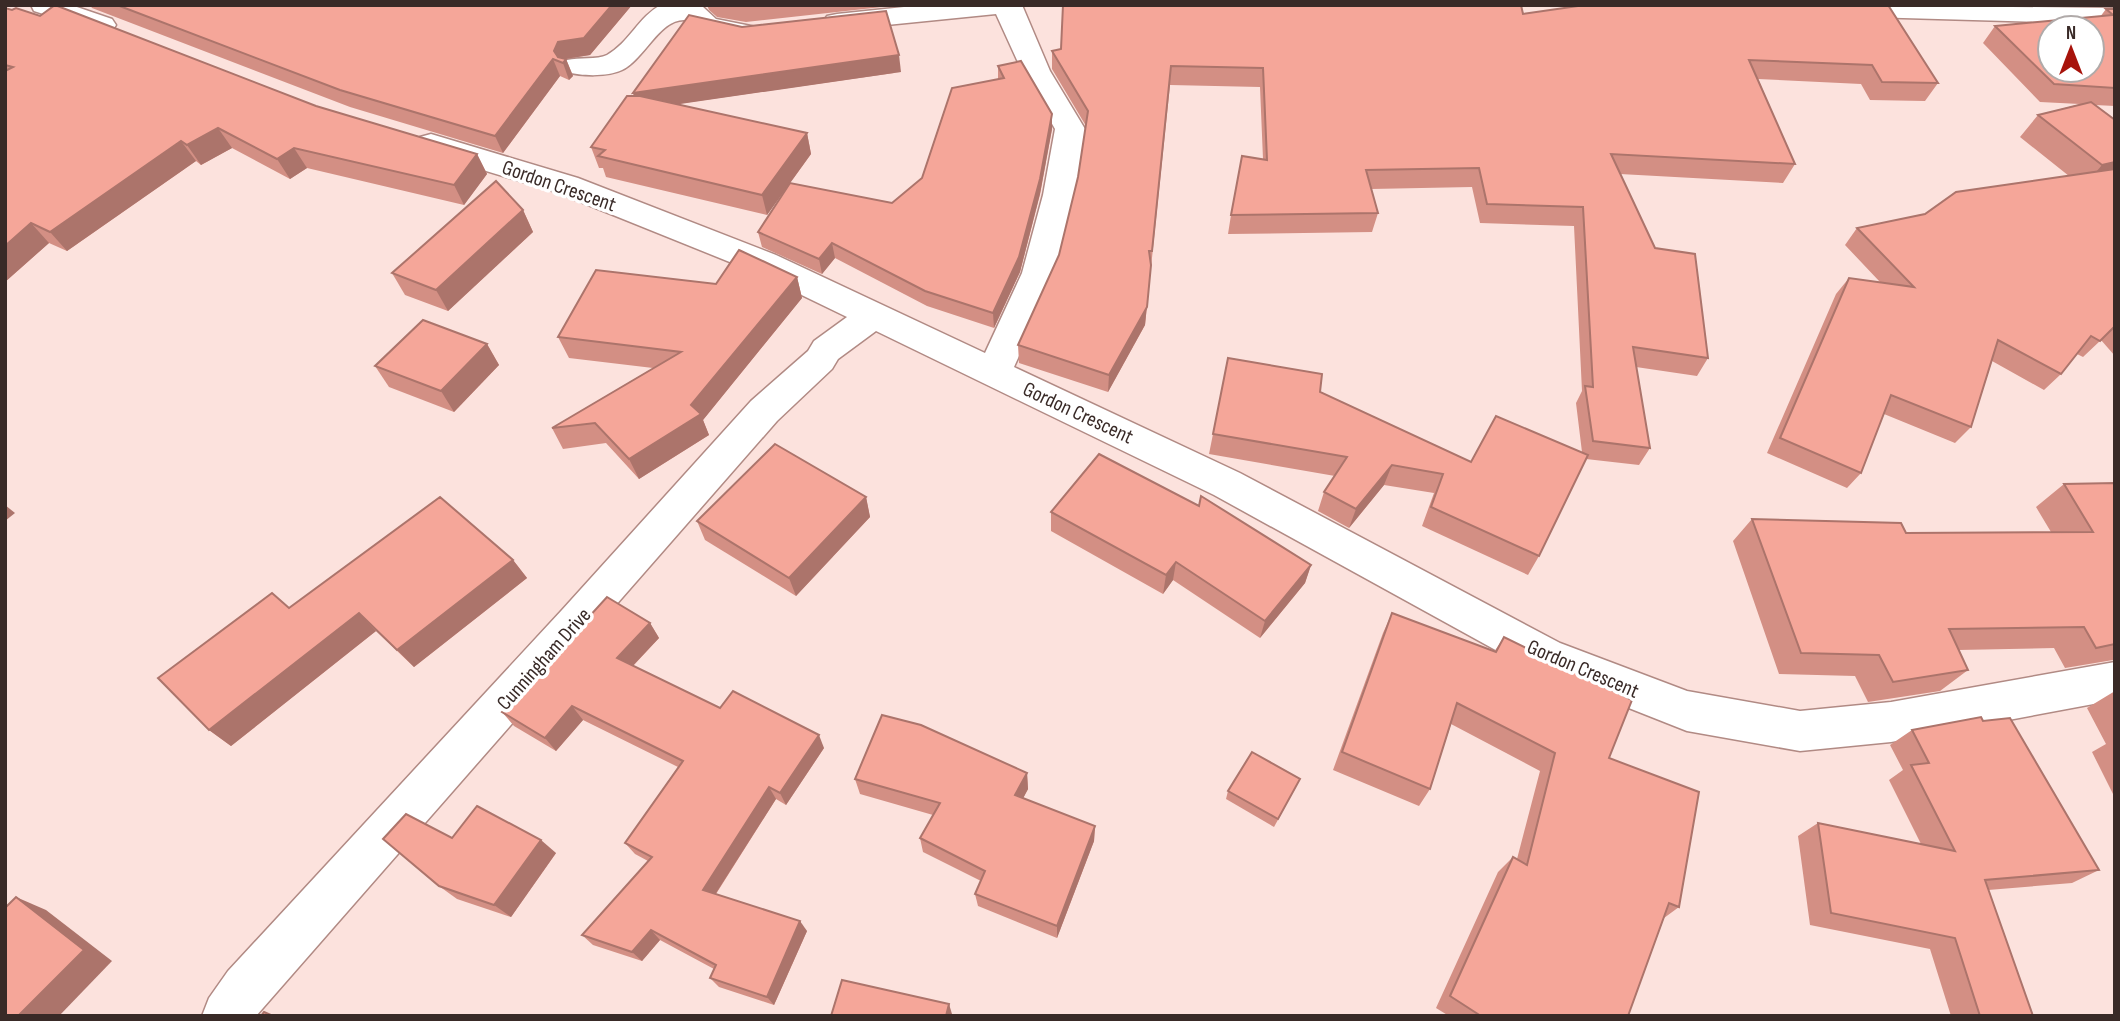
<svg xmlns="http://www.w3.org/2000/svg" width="2120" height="1021" viewBox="0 0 2120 1021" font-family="'Sofia Sans Condensed',sans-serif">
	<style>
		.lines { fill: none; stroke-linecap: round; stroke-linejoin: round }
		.minor-casing { stroke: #b18a84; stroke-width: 3 }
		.minor { fill: #fff; fill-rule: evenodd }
		.wall { fill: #d38f84 }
		.shaded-wall { fill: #ac746b }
		.building { fill: #f5a699; stroke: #ac746b; stroke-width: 2; fill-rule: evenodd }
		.labels { text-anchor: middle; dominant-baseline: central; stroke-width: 7; stroke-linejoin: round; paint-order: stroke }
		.street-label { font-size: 21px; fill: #392a27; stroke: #fff }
	</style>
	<rect width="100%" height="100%" fill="#fce2dd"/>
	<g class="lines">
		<g class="minor-casing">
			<g id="minor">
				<path d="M31 5H71L112 19 116 25 112 31 102 33 34 11Z"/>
				<path d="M661 5 702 6 716 19 756 27 760 33 756 39 746 41 697 32 685 20C659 19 645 59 622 70 608 77 581 76 567 72L563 66 567 60C579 57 597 60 607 55 629 43 639 16 661 5Z"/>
				<path d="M923 5H1022L1050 71 1085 129 1075 195 1056 273 1014 367 1240 473 1560 643 1687 691 1800 711 1891 702 2115 662V700L1891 742 1800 751 1687 731 1530 669 1214 495 876 331 838 359 832 369 777 421 256 1016H202L209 998 228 971 562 610 751 401 808 351 814 341 847 317 752 271 556 192 420 151 416 144 420 137 431 134 578 178 776 255 985 353 1022 273 1043 195 1055 129 1022 71 996 14 837 30 827 28 823 22 827 16 837 14Z"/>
				<path d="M1833 5 2115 8V24L1868 17 1836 11Z"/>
			</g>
		</g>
		<use href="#minor" class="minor"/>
	</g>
	<g class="wall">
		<path d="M90 5H632L590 55 565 59H566L573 76 569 80 560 76 503 153 350 107 92 8Z"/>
		<path d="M707 5H882V7L746 22 717 17 709 10Z"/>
		<path d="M1888 5 1938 83 1925 101 1870 100 1861 84 1758 79 1795 164 1783 183 1620 174 1708 358 1697 376 1636 367 1650 448 1639 465 1586 459 1539 556 1528 575 1422 526 1434 493 1384 485 1349 528 1318 511 1324 492 1335 476 1209 454 1213 434 1320 392 1471 462 1582 452 1576 403 1582 391 1574 226 1480 223 1472 187 1371 189 1378 213 1372 232 1228 234 1231 215 1263 159 1260 87 1170 85 1145 325 1108 392 1019 363 1018 345 1059 255 1078 177 1086 126 1052 69V51L1523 14Z"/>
		<path d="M5 8 316 106 477 154 487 174 464 205 307 168 290 179 232 148 201 165 196 161 67 251 49 243 5 282Z"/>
		<path d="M2106 9H2115V106L2095 105 2115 120V356L2101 340 2083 357 2077 354 2061 374 2044 390 1992 361 1971 427 1955 443 1884 414 1861 473 1847 488 1767 453 1836 294 1849 278 1880 282 1845 245 1857 228 1925 214 2069 176 2020 137 2038 115 2080 104 2040 102 1983 43 1995 26 2100 17Z"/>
		<path d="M998 66 1052 129 1040 194 1020 272 994 328 927 306 835 258 822 274 762 247 758 232 892 203 922 178 998 79Z"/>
		<path d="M901 72 677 104 807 133 811 154 767 215 606 177 603 168H599L591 147 634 96 633 93Z"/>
		<path d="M523 210 533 232 448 311 405 295 392 273Z"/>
		<path d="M797 277 802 298 703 420 709 435 639 479 606 443 563 449 552 428 653 368 569 358 558 337 716 284Z"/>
		<path d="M487 344 499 365 454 412 389 387 375 366Z"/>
		<path d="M2115 483V658L2113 660 2065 668 2054 648 1958 650 1968 670 1940 691 1868 702 1855 676 1779 674 1733 541 1752 519 1906 533 2051 532 2036 507 2064 484Z"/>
		<path d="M866 497 870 517 796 596 705 540 697 521Z"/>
		<path d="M1051 512 1311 565 1305 583 1260 638 1173 580 1163 594 1051 531Z"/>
		<path d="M513 560 527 578 414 667 376 631 231 746 209 730 289 608Z"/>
		<path d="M1392 613 1494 652 1504 637 1609 758 1679 907 1664 918 1628 1016H1449L1436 1008 1498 872 1513 857 1517 859 1540 771 1451 724 1430 789 1419 806 1333 770 1383 633Z"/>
		<path d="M650 623 659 638 633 666 720 708 824 748 786 805 776 799 716 894 807 931 774 1005 719 987 710 978 714 969 660 940 642 961 593 945 582 935 648 861 635 854 625 843 678 767 583 720 556 751 514 726 502 712Z"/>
		<path d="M2115 691V794H2113L2092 752 2106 744 2087 708Z"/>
		<path d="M1983 721 2099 870 2072 883 1988 890 2033 1016H1951L1930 949 1810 925 1798 836 1818 823 1921 844 1889 780 1903 770 1890 745 1912 730Z"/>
		<path d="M1027 773 1028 789 1023 798 1095 826 1094 841 1057 938 978 906 975 894 981 881 923 852 920 838 933 815 860 794 855 779Z"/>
		<path d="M1296 787 1274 827 1226 799 1228 791Z"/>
		<path d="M452 838 556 853 511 917 457 899 439 886Z"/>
	</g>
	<g class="shaded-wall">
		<path d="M612 5H632L590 55 565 59 563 63 554 51 558 42Z"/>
		<path d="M899 55 901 72 639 110 633 93Z"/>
		<path d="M553 59 560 76 503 153 495 136Z"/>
		<path d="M566 59 573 76 569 80 563 63Z"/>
		<path d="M1052 114V129L1040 194 1020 272 994 328 993 313Z"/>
		<path d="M218 128 232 148 201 165 187 145Z"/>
		<path d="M807 133 811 154 767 215 762 195Z"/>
		<path d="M181 141 196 161 67 251 50 232Z"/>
		<path d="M294 148 307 168 290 179 277 159Z"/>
		<path d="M477 154 487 174 464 205 454 185Z"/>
		<path d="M2115 162V179L2083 187 2102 165Z"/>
		<path d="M523 210 533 232 448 311 436 290Z"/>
		<path d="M31 223 49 243 5 282V246Z"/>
		<path d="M832 243 835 258 822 274 819 259Z"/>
		<path d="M1151 265 1145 325 1108 392 1109 375Z"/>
		<path d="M797 277 802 298 703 420 709 435 639 479 629 459 691 405Z"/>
		<path d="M487 344 499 365 454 412 441 391Z"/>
		<path d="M1392 465 1384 485 1349 528 1356 509Z"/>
		<path d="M866 497 870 517 796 596 789 578Z"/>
		<path d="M5 505 15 513 5 521Z"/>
		<path d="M513 560 527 578 414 667 397 650Z"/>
		<path d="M1176 562 1173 580 1163 594 1166 575Z"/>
		<path d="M1311 565 1305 583 1260 638 1265 621Z"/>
		<path d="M359 613 376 631 231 746 209 730Z"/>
		<path d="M650 623 659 638 626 673 617 658Z"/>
		<path d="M572 706 583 720 556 751 545 738Z"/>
		<path d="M819 735 824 748 786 805 780 793Z"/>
		<path d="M1027 773 1028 789 1017 810 1015 795Z"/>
		<path d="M769 787 776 799 711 901 703 890Z"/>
		<path d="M1095 826 1094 841 1057 938V926Z"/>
		<path d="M541 840 556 853 511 917 494 905Z"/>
		<path d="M16 897 46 910 112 961 59 1016H18Z"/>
		<path d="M800 921 807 931 774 1005 767 997Z"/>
		<path d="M651 930 660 940 642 961 632 952Z"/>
		<path d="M949 1004 952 1014V1016H946Z"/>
	</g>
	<g class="building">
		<path d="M55 5 316 106 477 154 454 185 294 148 277 159 218 128 187 145 181 141 50 232 31 223 5 246V71L13 67 5 65V8L12 10 16 8 40 16Z"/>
		<path d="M117 5H612L584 38 558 42 554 51 558 57 566 59 563 63 553 59 495 136 340 90Z"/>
		<path d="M1063 5H1521L1523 14 1585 5H1888L1938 83 1882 82 1872 65 1749 60 1795 164 1611 154 1655 248 1695 254 1708 358 1633 347 1650 448 1593 441 1585 386 1593 387 1583 207 1487 204 1479 168 1366 170 1378 213 1231 215 1242 156 1267 160 1263 68 1171 66 1152 251H1149L1151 265 1147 307 1109 375 1018 345 1059 255 1078 177 1088 111 1052 51 1061 49Z"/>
		<path d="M2106 9H2115V88L2054 84 1995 26 2113 15ZM2050 28H2092V70H2050Z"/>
		<path d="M886 11 899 55 633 93 689 15 742 27Z"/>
		<path d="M1021 61 1052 114 1040 179 1019 257 993 313 925 291 832 243 819 259 758 232 790 183 892 203 922 178 952 88 1004 78 998 66Z"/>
		<path d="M627 96H640L807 133 762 195 598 156 605 150 591 147Z"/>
		<path d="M2091 102 2115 120V162L2102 165 2038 115Z"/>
		<path d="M2115 169V326L2100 341 2091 336 2061 374 1998 340 1971 427 1891 395 1861 473 1780 438 1849 278 1914 287 1857 228 1925 214 1956 192Z"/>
		<path d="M496 181 523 210 436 290 392 273Z"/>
		<path d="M739 250 797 277 691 405 701 414 629 459 595 423 552 428 681 352 558 337 596 270 716 284Z"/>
		<path d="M423 320 487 344 441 391 375 366Z"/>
		<path d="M1228 358 1322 374 1320 392 1471 462 1496 416 1588 455 1539 556 1431 507 1443 474 1392 465 1356 509 1324 492 1347 457 1213 434Z"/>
		<path d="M775 444 866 497 789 578 697 521Z"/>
		<path d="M1099 454 1199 506 1201 496 1311 565 1265 621 1176 562 1166 575 1051 512Z"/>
		<path d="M2115 483V644L2096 648 2084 627 1949 629 1968 670 1893 682 1879 655 1801 653 1752 519 1901 523 1906 533 2093 532 2064 484Z"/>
		<path d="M440 497 513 560 397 650 359 613 209 730 158 678 272 593 289 608Z"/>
		<path d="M607 597 650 623 617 658 720 708 733 691 819 735 780 793 769 787 703 890 800 921 767 997 710 978 716 965 651 930 632 952 582 935 652 857 625 843 683 761 572 706 545 738 502 712Z"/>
		<path d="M1392 613 1496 652 1504 637 1632 700 1609 758 1699 792 1679 907 1669 903 1628 1016H1481L1450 996 1513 857 1527 865 1555 753 1457 703 1430 789 1342 752Z"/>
		<path d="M882 715 921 725 1027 773 1015 795 1095 826 1057 926 975 894 985 871 920 838 940 803 855 779Z"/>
		<path d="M1981 717 1983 721 2010 718 2099 870 1985 880 2033 1016H1980L1955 938 1831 913 1818 823 1955 851 1911 765 1929 763 1912 730Z"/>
		<path d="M1252 752 1300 779 1278 819 1228 791Z"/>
		<path d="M477 806 541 840 494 905 439 886 383 839 406 814 452 838Z"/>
		<path d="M16 897 84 950 18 1016H5V908Z"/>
		<path d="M842 980 949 1004 946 1016H831Z"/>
		<path d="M264 1012 273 1016H261Z"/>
	</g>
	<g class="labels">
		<g class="street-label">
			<text transform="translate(559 186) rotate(19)">Gordon Crescent</text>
			<text transform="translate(1078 413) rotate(25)">Gordon Crescent</text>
			<text transform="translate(544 659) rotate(-48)">Cunningham Drive</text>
			<text transform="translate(1583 669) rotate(23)">Gordon Crescent</text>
		</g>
	</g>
	<rect width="2120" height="1021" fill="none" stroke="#392a27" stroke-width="14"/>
	<g transform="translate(2071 49)"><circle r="33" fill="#ffffff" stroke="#b0aaa9" stroke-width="2"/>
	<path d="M0-5L12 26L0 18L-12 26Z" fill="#a7130b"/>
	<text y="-10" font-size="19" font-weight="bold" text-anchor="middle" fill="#392a27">N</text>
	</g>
</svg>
